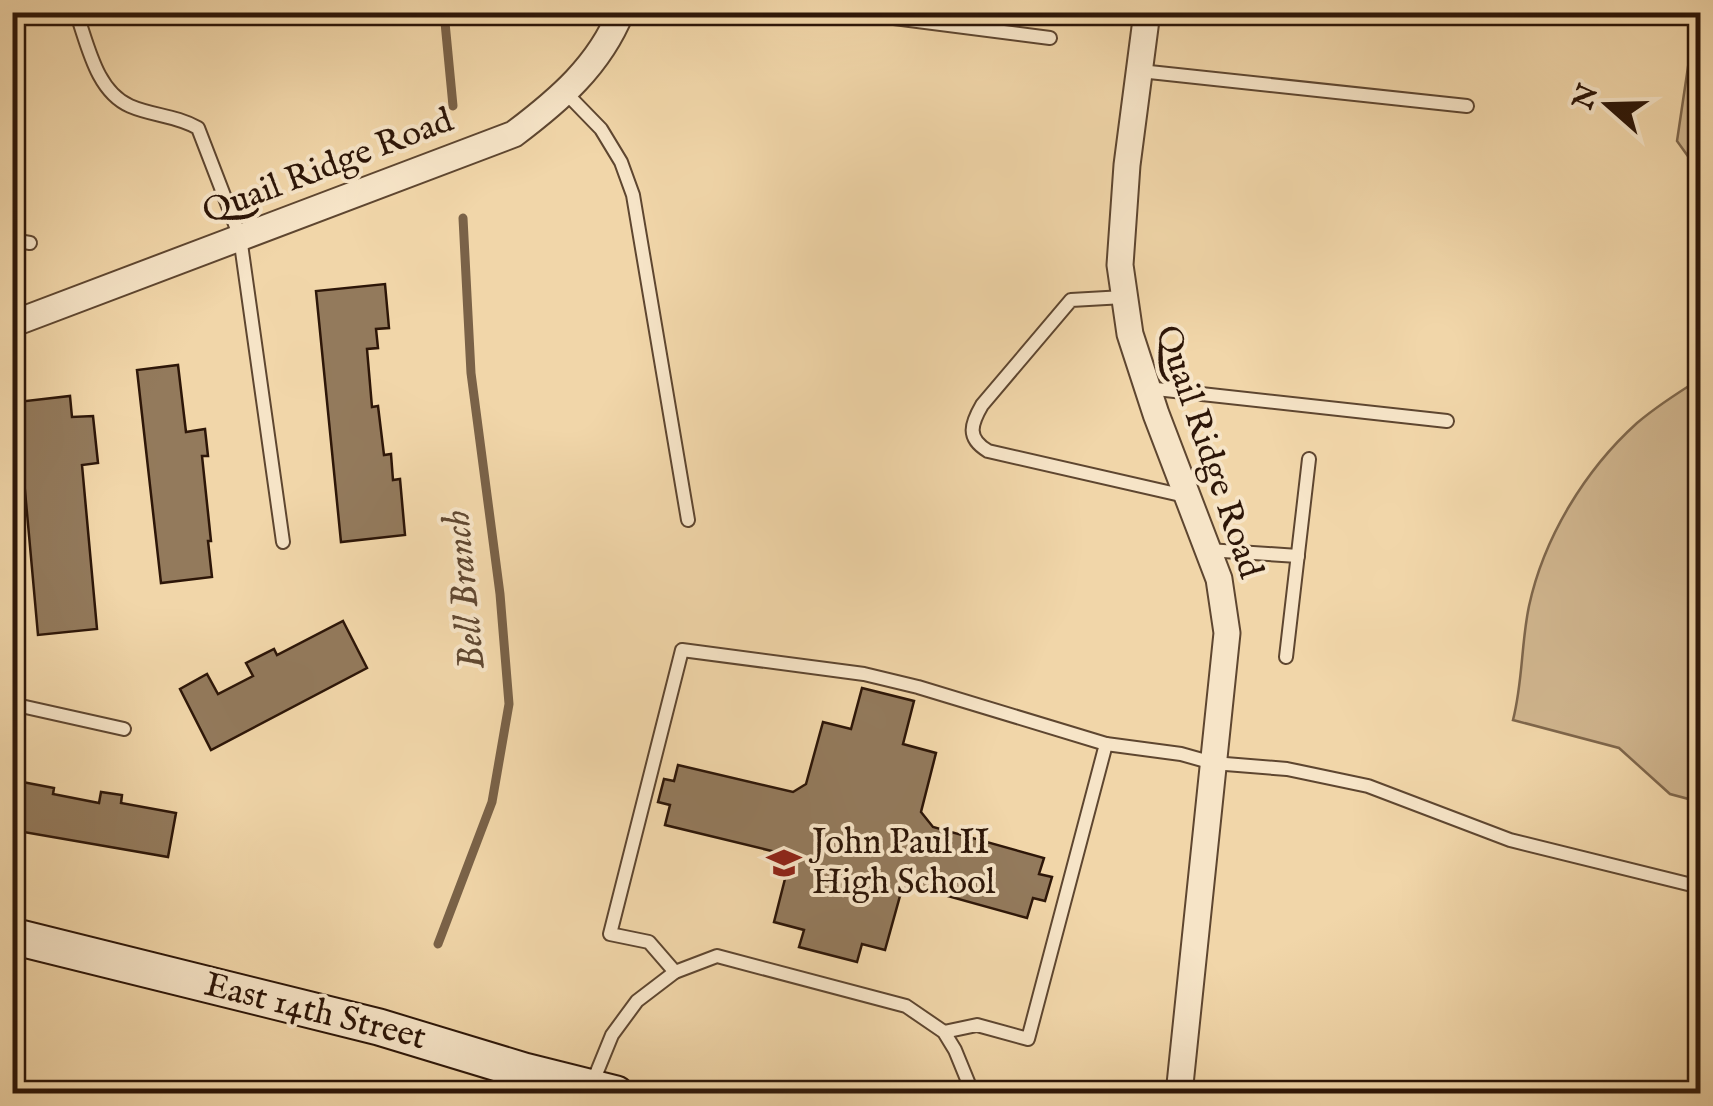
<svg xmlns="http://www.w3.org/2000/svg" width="1713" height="1106" viewBox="0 0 1713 1106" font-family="'IM FELL English',serif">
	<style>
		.green { fill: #d0b58e; stroke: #7e664b; stroke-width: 2.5 }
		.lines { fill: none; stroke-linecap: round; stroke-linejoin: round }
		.stream { stroke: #7a6248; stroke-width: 9 }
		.building { fill: #937a5c; stroke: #2d1608; stroke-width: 2.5 }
		.lane-casing { stroke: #5e4630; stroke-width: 16 }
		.street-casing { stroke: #5e4630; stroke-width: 29 }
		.secondary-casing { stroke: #2d1608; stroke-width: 39 }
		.lane { stroke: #f6e4c7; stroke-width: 12 }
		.street { stroke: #f6e4c7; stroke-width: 25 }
		.secondary { stroke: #f6e4c7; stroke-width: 35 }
		.labels { text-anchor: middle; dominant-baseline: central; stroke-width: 8; stroke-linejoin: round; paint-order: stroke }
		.street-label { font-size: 35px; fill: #2d1608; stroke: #f6e4c7 }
		.poi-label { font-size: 35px; fill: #2d1608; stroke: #f6e4c7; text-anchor: start }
		.water-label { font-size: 38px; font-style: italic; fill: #614932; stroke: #f6e4c7 }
	</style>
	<rect width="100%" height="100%" fill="#f1d6a9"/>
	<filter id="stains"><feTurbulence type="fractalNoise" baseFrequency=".002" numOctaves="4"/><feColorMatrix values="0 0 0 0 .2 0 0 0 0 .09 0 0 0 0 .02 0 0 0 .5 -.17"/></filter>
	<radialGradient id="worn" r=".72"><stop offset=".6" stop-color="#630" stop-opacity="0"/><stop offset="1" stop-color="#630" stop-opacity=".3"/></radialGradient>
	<g class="green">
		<path d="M1696 13H1700V173L1677 141Z"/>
		<path d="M1700 379V802L1670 794 1619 748 1513 720C1523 681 1521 644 1529 606 1544 537 1585 470 1637 423 1657 406 1679 392 1700 379Z"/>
	</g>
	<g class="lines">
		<g class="stream">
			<path d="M444 12 453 106"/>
			<path d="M438 944 492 802 509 704 500 594 471 373 463 218"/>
		</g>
	</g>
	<g class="building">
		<path d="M385 284 389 328 376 329 378 348 367 349 372 407 378 406 384 455 391 454 393 480 400 479 405 535 341 542 316 291Z"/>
		<path d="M178 365 186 432 205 429 208 456H202L211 541H208L212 577 161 583 137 370Z"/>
		<path d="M70 396 72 417 93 416 98 463 82 465 97 629 38 635 17 402Z"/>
		<path d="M343 621 367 668 211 750 180 689 207 674 218 694 253 676 246 663 274 649 277 655Z"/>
		<path d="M862 688 914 701 903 744 936 753 921 812 933 827 1044 858 1039 874 1052 877 1045 901 1033 898 1027 918 919 888 900 896 885 950 862 944 857 962 799 947 804 930 774 922 787 871 776 852 665 825 670 805 658 802 664 779 674 781 678 765 793 792 806 784 823 722 851 729Z"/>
		<path d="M12 780 54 788 53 794 99 803 101 792 122 795 121 803 176 813 168 857 12 830Z"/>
	</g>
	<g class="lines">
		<g class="lane-casing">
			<g id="lane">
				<path d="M76 12C88 45 96 91 130 106 153 116 175 115 198 128L240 237 283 542"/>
				<path d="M847 12 1050 38"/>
				<path d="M1140 71 1467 106"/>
				<path d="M566 93 601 129 621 162 633 195 688 520"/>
				<path d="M12 240 30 243"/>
				<path d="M1124 297 1071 300 982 405C971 424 966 438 988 451L1185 496"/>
				<path d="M1147 388 1447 421"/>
				<path d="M1208 550 1298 556"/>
				<path d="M1286 657 1309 459"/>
				<path d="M12 704 124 729"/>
				<path d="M1106 744 1181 754 1213 763 1287 769 1368 786 1510 840 1700 887"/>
				<path d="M675 972 649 942 610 934 682 650 864 674 918 687 1106 744 1028 1039 977 1025 944 1032"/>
				<path d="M592 1084 612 1035 637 1001 675 972 717 956 906 1006 944 1032 955 1050 973 1094"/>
			</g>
		</g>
		<g class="street-casing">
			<g id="street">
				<path d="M1147 12 1127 165 1120 265 1130 334 1156 414 1219 579 1227 633 1179 1094"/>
				<path d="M12 324 514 134C559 100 599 66 621 12"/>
			</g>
		</g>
		<g class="secondary-casing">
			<path id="secondary" d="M12 936 379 1027 524 1071 616 1094"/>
		</g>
		<use href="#lane" class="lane"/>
		<use href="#street" class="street"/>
		<use href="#secondary" class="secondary"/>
	</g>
	<defs>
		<g id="school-bare" transform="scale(2.7)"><path d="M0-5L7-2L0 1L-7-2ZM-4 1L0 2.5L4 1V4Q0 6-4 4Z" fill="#8f2418" stroke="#f6e4c7" stroke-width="2.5" paint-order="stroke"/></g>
	</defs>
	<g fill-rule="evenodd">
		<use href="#school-bare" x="784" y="863"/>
	</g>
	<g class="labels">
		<g class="street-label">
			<text transform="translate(328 167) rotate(-21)">Quail Ridge Road</text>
			<text transform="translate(1208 452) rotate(71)">Quail Ridge Road</text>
			<text transform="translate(315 1012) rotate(14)">East 14th Street</text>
		</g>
		<g class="poi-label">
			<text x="812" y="843">John Paul II<tspan x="812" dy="40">High School</tspan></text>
		</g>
		<g class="water-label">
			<text transform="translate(466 590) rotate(-96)">Bell Branch</text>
		</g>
	</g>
	<rect width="1713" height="1106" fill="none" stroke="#f1d6a9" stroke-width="50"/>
	<rect x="15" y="15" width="1683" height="1076" fill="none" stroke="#2d1608" stroke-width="5"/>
	<rect x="25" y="25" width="1663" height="1056" fill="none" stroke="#2d1608" stroke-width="2.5"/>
	<g transform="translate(1608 105) rotate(290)" stroke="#f6e4c7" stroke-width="8" paint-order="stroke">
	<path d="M0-8L18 38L0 25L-18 38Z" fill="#2d1608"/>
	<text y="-15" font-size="28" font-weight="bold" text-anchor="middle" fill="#2d1608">N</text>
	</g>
	<rect width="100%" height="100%" filter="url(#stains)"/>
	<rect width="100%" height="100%" fill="url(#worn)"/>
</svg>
